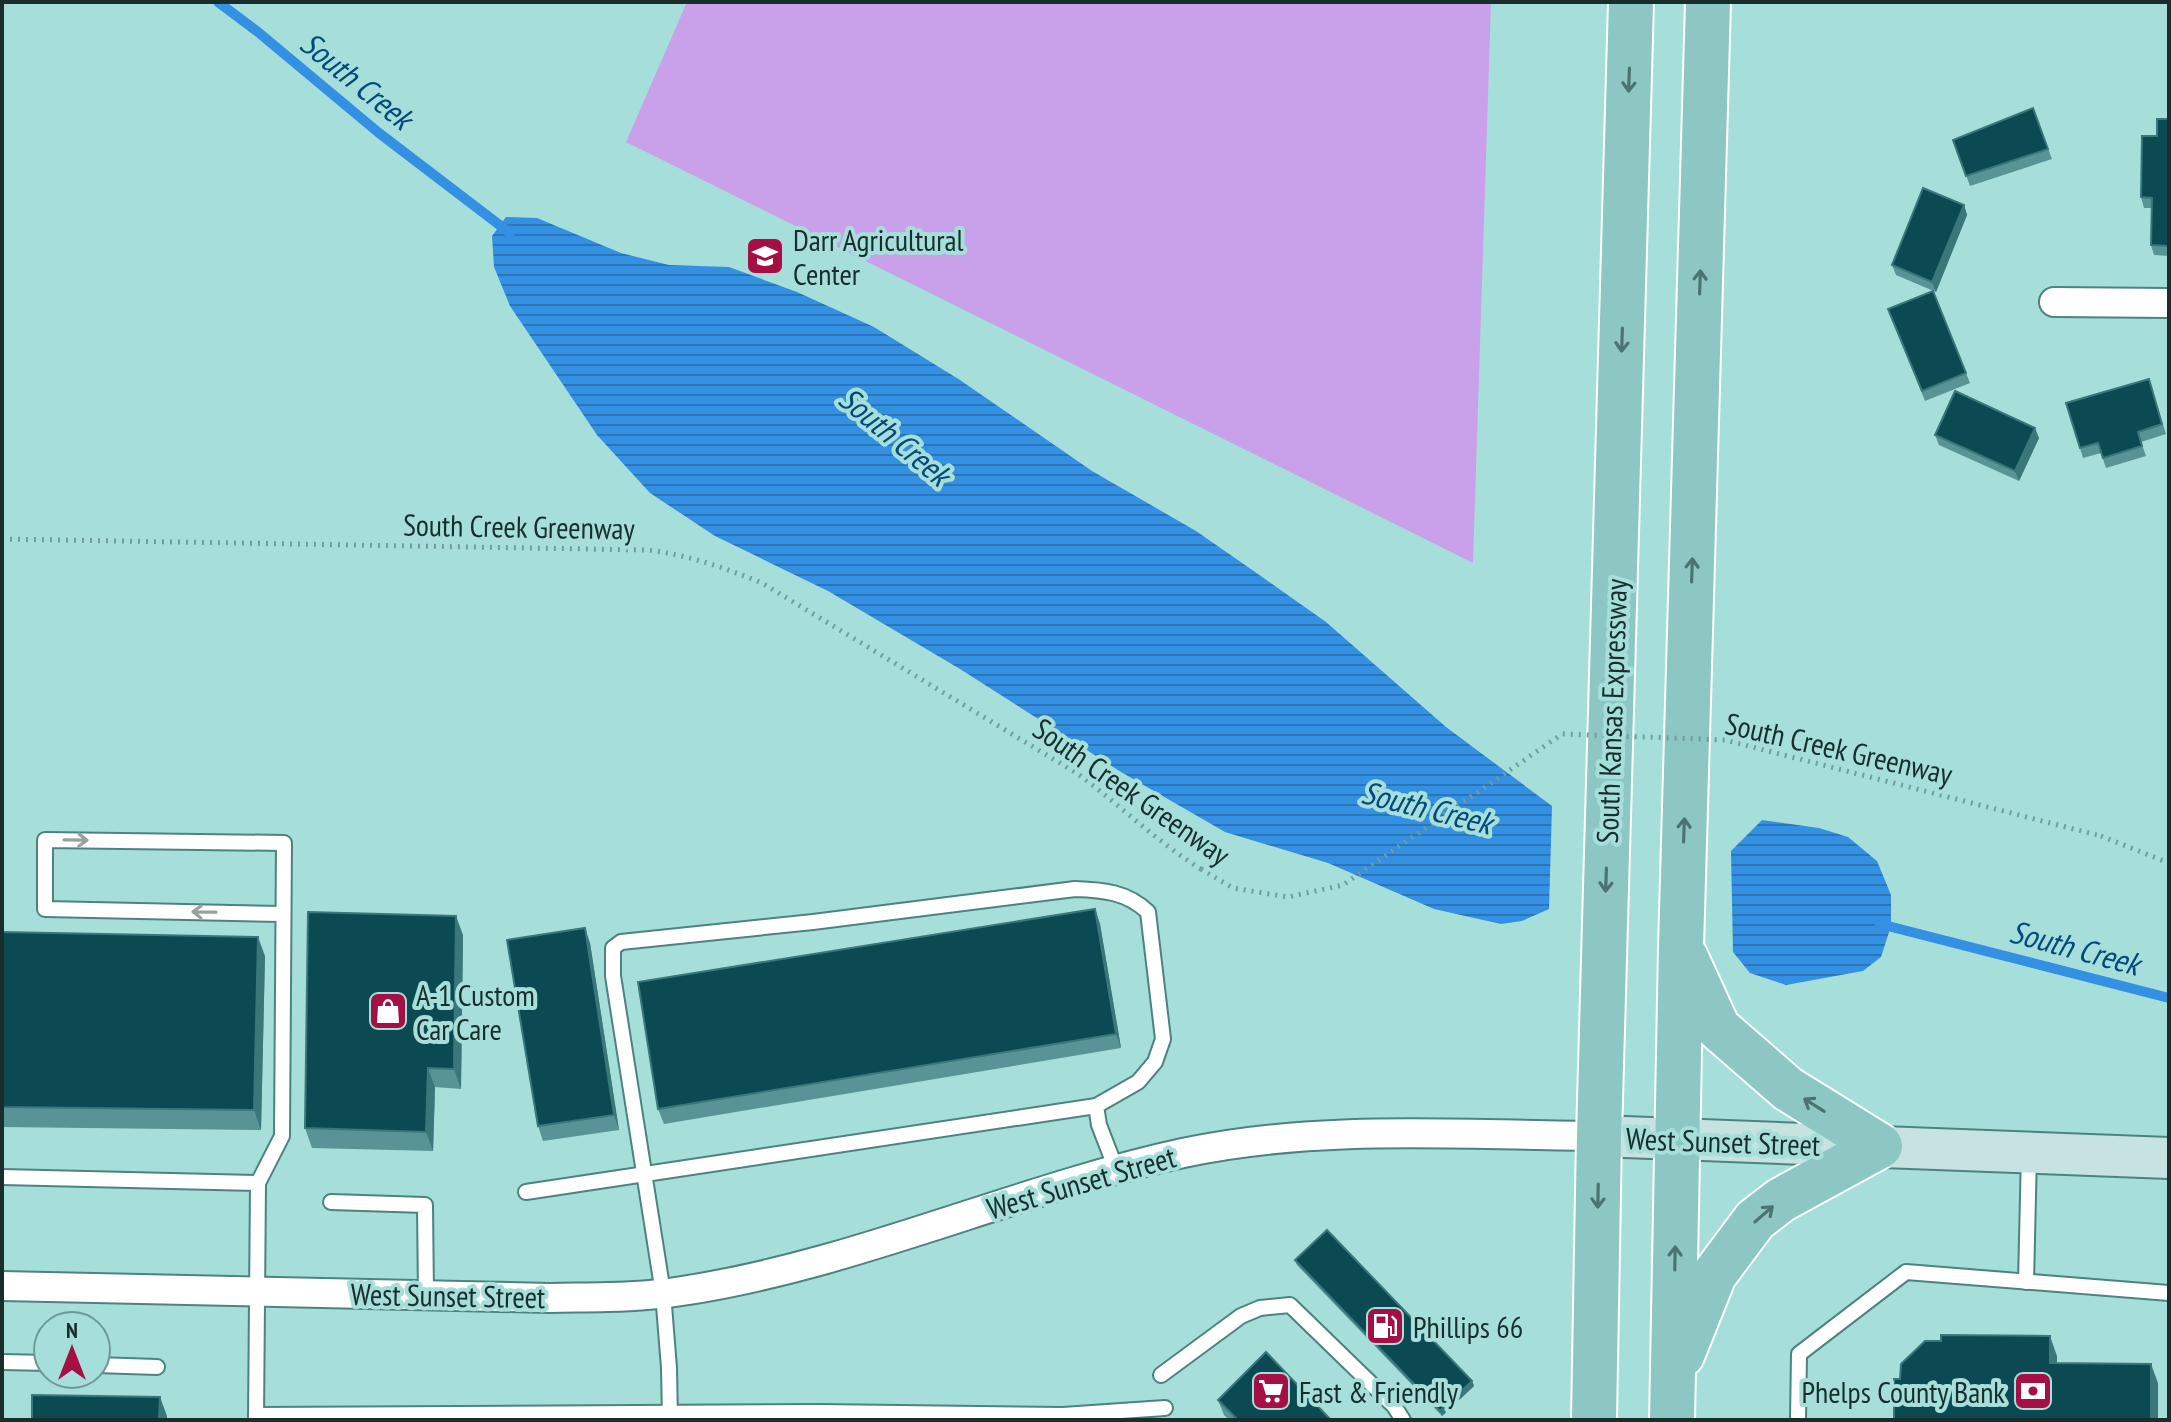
<svg xmlns="http://www.w3.org/2000/svg" width="2171" height="1422" viewBox="0 0 2171 1422" font-family="'PT Sans Narrow',sans-serif">
	<style>
		.green { fill: #c9a1ea }
		.water { fill: url(#water-rules) }
		.lines { fill: none; stroke-linecap: round; stroke-linejoin: round }
		.stream { stroke: #3390e2; stroke-width: 10 }
		.lane-casing { stroke: #4c837f; stroke-width: 18 }
		.street-casing { stroke: #4c837f; stroke-width: 32 }
		.secondary-casing { stroke: #4c837f; stroke-width: 44 }
		.primary-casing { stroke: #fff; stroke-width: 48 }
		.path { stroke: #719d9a; stroke-width: 5; stroke-dasharray: 2 6; stroke-linecap: butt }
		.lane { stroke: #fff; stroke-width: 14 }
		.street { stroke: #fff; stroke-width: 28 }
		.secondary { stroke: #c6e3e1; stroke-width: 40 }
		.primary { stroke: #8dc7c3; stroke-width: 44 }
		.path-bridge { stroke: #719d9a; stroke-width: 5; stroke-dasharray: 2 6; stroke-linecap: butt }
		.wall { fill: #589496 }
		.shaded-wall { fill: #3a777b }
		.building { fill: #0b4a52; stroke: #3a777b; stroke-width: 2 }
		.oneway { stroke: #4c7370 }
		.oneway2 { stroke: #97a1a0 }
		.labels { text-anchor: middle; dominant-baseline: central; stroke-width: 8; stroke-linejoin: round; paint-order: stroke }
		.poi-label { font-size: 30px; fill: #172e2c; stroke: #a6dfda; text-anchor: start }
		.street-label { font-size: 30px; fill: #172e2c; stroke: #a6dfda }
		.water-label { font-size: 32px; font-style: italic; fill: #03497e; stroke: #a6dfda }
	</style>
	<defs>
		<pattern id="water-rules" width="6" height="5" patternUnits="userSpaceOnUse" patternTransform="scale(2)"><rect width="6" height="5" fill="#3390e2"/><path d="M0 2.5h6" fill="none" stroke="#2a76b7"/></pattern>
	</defs>
	<rect width="100%" height="100%" fill="#a6dfda"/>
	<path class="green" d="M687 2H1491L1473 563 626 142Z"/>
	<g class="water">
		<path d="M506 217 537 218 621 253 669 265 729 267 797 292 874 327 960 380 1092 471 1196 531 1258 574 1326 622 1446 727 1552 806 1549 909 1522 921 1501 924 1434 909 1328 863 1225 832 1121 772 960 669 828 591 715 536 650 493 597 435 510 306 494 267 492 236Z"/>
		<path d="M1762 820 1819 828 1848 837 1877 861 1891 895V926L1881 957 1863 971 1786 985 1750 973 1733 952 1731 851Z"/>
	</g>
	<g class="lines">
		<g class="stream">
			<path d="M218 2 258 32 379 133 510 233"/>
			<path d="M1880 924 2169 998"/>
		</g>
		<g class="lane-casing">
			<g id="lane">
				<path d="M2 1177 258 1183 256 1420"/>
				<path d="M258 1183 282 1136 284 843 45 840V909L282 914"/>
				<path d="M526 1192 1096 1106"/>
				<path d="M331 1202 425 1205 426 1295"/>
				<path d="M2026 1282 2029 1153"/>
				<path d="M2 1362 48 1363"/>
				<path d="M96 1365 157 1367"/>
				<path d="M1161 1375 1241 1316 1260 1308 1290 1305 1394 1406 1403 1420"/>
				<path d="M256 1415 820 1412 1063 1415 1165 1408"/>
				<path d="M670 1420 669 1368 663 1293 613 976V948L621 942 813 922 1075 889C1104 890 1127 892 1148 912L1163 1039 1155 1062 1138 1082 1096 1106 1099 1125 1116 1169"/>
				<path d="M1798 1420 1799 1354 1906 1272 2169 1293"/>
			</g>
		</g>
		<g class="street-casing">
			<g id="street">
				<path d="M2054 302 2169 303"/>
				<path d="M2 1286 550 1298C594 1297 639 1298 682 1291 854 1265 1014 1190 1183 1153 1319 1124 1461 1135 1599 1136"/>
			</g>
		</g>
		<g class="secondary-casing">
			<path id="secondary" d="M1599 1136 2169 1158"/>
		</g>
		<g class="primary-casing">
			<g id="primary">
				<path d="M1682 1355 1714 1275 1755 1220 1781 1200 1880 1146 1788 1089 1718 1028 1685 956"/>
				<path d="M1594 1420 1599 1136 1631 2"/>
				<path d="M1672 1420 1681 947 1708 2"/>
			</g>
		</g>
		<g class="path">
			<path d="M2 539 647 550C688 555 723 567 762 583L1078 774C1120 805 1157 842 1201 869"/>
			<path d="M2101 836 2169 863"/>
		</g>
		<use href="#lane" class="lane"/>
		<use href="#street" class="street"/>
		<use href="#secondary" class="secondary"/>
		<use href="#primary" class="primary"/>
		<path class="path-bridge" d="M1201 869 1233 888 1288 897 1343 885 1562 734 1725 740 2101 836"/>
	</g>
	<g class="wall">
		<path d="M2033 108 2052 159 1970 186 1953 140Z"/>
		<path d="M2169 119V256L2154 255 2151 245 2152 208H2144L2141 197 2157 136Z"/>
		<path d="M1964 205 1967 215 1936 292 1896 275 1892 265Z"/>
		<path d="M1933 291 1970 383 1925 401 1888 309Z"/>
		<path d="M2152 390 2166 434 2141 442 2146 456 2106 468 2101 453 2083 458 2080 448Z"/>
		<path d="M1935 435 2039 438 2019 481 1939 445Z"/>
		<path d="M1095 909 1100 924 1121 1048 664 1124 658 1109Z"/>
		<path d="M2 932 265 956 261 1130 2 1127Z"/>
		<path d="M463 935 461 1089 435 1087 433 1151 312 1148 305 1128Z"/>
		<path d="M590 943 619 1130 543 1141 538 1126Z"/>
		<path d="M1295 1260 1472 1381 1474 1386 1442 1416 1297 1265Z"/>
		<path d="M1218 1400 1331 1420H1229L1224 1415Z"/>
	</g>
	<g class="shaded-wall">
		<path d="M1964 205 1967 215 1936 292 1932 282Z"/>
		<path d="M2035 428 2039 438 2019 481 2015 471Z"/>
		<path d="M1095 909 1100 924 1121 1048 1116 1034Z"/>
		<path d="M456 916 463 935 461 1089 454 1069Z"/>
		<path d="M585 928 590 943 619 1130 614 1115Z"/>
		<path d="M258 937 265 956 261 1130 254 1110Z"/>
		<path d="M428 1068 435 1087 433 1151 426 1132Z"/>
		<path d="M2050 1336 2057 1356V1382L2050 1363Z"/>
		<path d="M2151 1364 2158 1383V1420H2151Z"/>
		<path d="M1472 1381 1474 1386 1442 1416 1440 1411Z"/>
		<path d="M160 1397 167 1416V1420H159Z"/>
	</g>
	<g class="building">
		<path d="M2033 108 2048 149 1966 176 1953 140Z"/>
		<path d="M2157 119H2169V246L2151 245 2152 198 2141 197 2142 136H2157Z"/>
		<path d="M1923 188 1964 205 1932 282 1892 265Z"/>
		<path d="M1933 291 1966 373 1922 391 1888 309Z"/>
		<path d="M2149 379 2162 424 2138 432 2142 446 2103 458 2098 443 2080 448 2066 403Z"/>
		<path d="M1955 391 2035 428 2015 471 1935 435Z"/>
		<path d="M1095 909 1116 1034 658 1109 638 982Z"/>
		<path d="M308 912 456 916 454 1069 428 1068 426 1132 305 1128Z"/>
		<path d="M585 928 614 1115 538 1126 507 940Z"/>
		<path d="M2 932 258 937 254 1110 2 1107Z"/>
		<path d="M1327 1230 1472 1381 1440 1411 1295 1260Z"/>
		<path d="M1941 1335 2050 1336V1363L2151 1364V1420H1894V1379H1900L1901 1364 1925 1341H1941Z"/>
		<path d="M1266 1352 1331 1420H1238L1218 1400Z"/>
		<path d="M32 1395 160 1397 159 1420H32Z"/>
	</g>
	<defs><path id="oneway-shaft" d="M-6 0H5M1.5-3L5.5 0L1.5 3" fill="none" stroke-width="1.6" stroke-linecap="round" stroke-linejoin="round" transform="scale(2)"/></defs>
	<g class="oneway">
		<use href="#oneway-shaft" transform="translate(1629 80) rotate(92)"/>
		<use href="#oneway-shaft" transform="translate(1700 282) rotate(-88)"/>
		<use href="#oneway-shaft" transform="translate(1622 340) rotate(92)"/>
		<use href="#oneway-shaft" transform="translate(1692 570) rotate(-88)"/>
		<use href="#oneway-shaft" transform="translate(1684 830) rotate(-88)"/>
		<use href="#oneway-shaft" transform="translate(1606 880) rotate(92)"/>
		<use href="#oneway-shaft" transform="translate(1814 1105) rotate(-148)"/>
		<use href="#oneway-shaft" transform="translate(1598 1196) rotate(91)"/>
		<use href="#oneway-shaft" transform="translate(1764 1214) rotate(-41)"/>
		<use href="#oneway-shaft" transform="translate(1675 1258) rotate(-89)"/>
	</g>
	<g class="oneway2">
		<use href="#oneway-shaft" transform="translate(76 840) rotate(1)"/>
		<use href="#oneway-shaft" transform="translate(204 912) rotate(-179)"/>
	</g>
	<defs>
		<g id="university-square" transform="scale(2)"><rect x="-9" y="-9" width="18" height="18" rx="4" fill="#a60f44" stroke="#a6dfda"/><path d="M0-5L7-2L0 1L-7-2ZM-4 1L0 2.5L4 1V4Q0 6-4 4Z" fill="#fff"/></g>
		<g id="shop-square" transform="scale(2)"><rect x="-9" y="-9" width="18" height="18" rx="4" fill="#a60f44" stroke="#a6dfda"/><path d="M-5-2.5h2.3a2.7 3.5 0 0 1 5.4 0H5L5.5 6h-11ZM-1.5-2.5h3a1.5 2.3 0 0 0-3 0Z" fill="#fff"/></g>
		<g id="fuel-square" transform="scale(2)"><rect x="-9" y="-9" width="18" height="18" rx="4" fill="#a60f44" stroke="#a6dfda"/><path d="M-5.5-6h7V0h2V4h1.3V-2.5L3-4.5l.8-.8L6-3V5H2.5V1h-1V6h-7ZM-4.2-4.7v3.2H.2V-4.7Z" fill="#fff"/></g>
		<g id="supermarket-square" transform="scale(2)"><rect x="-9" y="-9" width="18" height="18" rx="4" fill="#a60f44" stroke="#a6dfda"/><path d="M-6-5.5h2.5l.6 2H6L4.5 2H-2.5L-4.4-4H-6ZM-1.5 3.2a1.3 1.3 0 1 0 .1 0ZM3 3.2a1.3 1.3 0 1 0 .1 0Z" fill="#fff"/></g>
		<g id="bank-square" transform="scale(2)"><rect x="-9" y="-9" width="18" height="18" rx="4" fill="#a60f44" stroke="#a6dfda"/><path d="M-6-4H6V4H-6ZM0-2.3a2.3 2.3 0 1 0 0 4.6a2.3 2.3 0 1 0 0-4.6Z" fill="#fff"/></g>
	</defs>
	<g fill-rule="evenodd">
		<use href="#university-square" x="765" y="256"/>
		<use href="#shop-square" x="388" y="1011"/>
		<use href="#fuel-square" x="1385" y="1326"/>
		<use href="#supermarket-square" x="1271" y="1391"/>
		<use href="#bank-square" x="2033" y="1391"/>
	</g>
	<g class="labels">
		<g class="poi-label">
			<text x="793" y="239">Darr Agricultural<tspan x="793" dy="34">Center</tspan></text>
			<text x="416" y="994">A-1 Custom<tspan x="416" dy="34">Car Care</tspan></text>
			<text x="1413" y="1326">Phillips 66</text>
			<text x="1299" y="1391">Fast &amp; Friendly</text>
			<text x="2005" y="1391" text-anchor="end">Phelps County Bank</text>
		</g>
		<g class="street-label">
			<text transform="translate(519 526) rotate(1)">South Creek Greenway</text>
			<text transform="translate(1611 711) rotate(-88)">South Kansas Expressway</text>
			<text transform="translate(1839 748) rotate(13)">South Creek Greenway</text>
			<text transform="translate(1132 791) rotate(35)">South Creek Greenway</text>
			<text transform="translate(1723 1141) rotate(2)">West Sunset Street</text>
			<text transform="translate(1081 1182) rotate(-16)">West Sunset Street</text>
			<text transform="translate(448 1295) rotate(1)">West Sunset Street</text>
		</g>
		<g class="water-label">
			<text transform="translate(357 80) rotate(39)">South Creek</text>
			<text transform="translate(895 436) rotate(40)">South Creek</text>
			<text transform="translate(1427 807) rotate(14)">South Creek</text>
			<text transform="translate(2075 947) rotate(15)">South Creek</text>
		</g>
	</g>
	<rect width="2171" height="1422" fill="none" stroke="#172e2c" stroke-width="8"/>
	<g transform="translate(72 1350)"><circle r="38" fill="#a6dfda" stroke="#6d9894" stroke-width="2"/>
	<path d="M0-6L14 30L0 20L-14 30Z" fill="#a60f44"/>
	<text y="-12" font-size="22" font-weight="bold" text-anchor="middle" fill="#172e2c">N</text>
	</g>
</svg>
